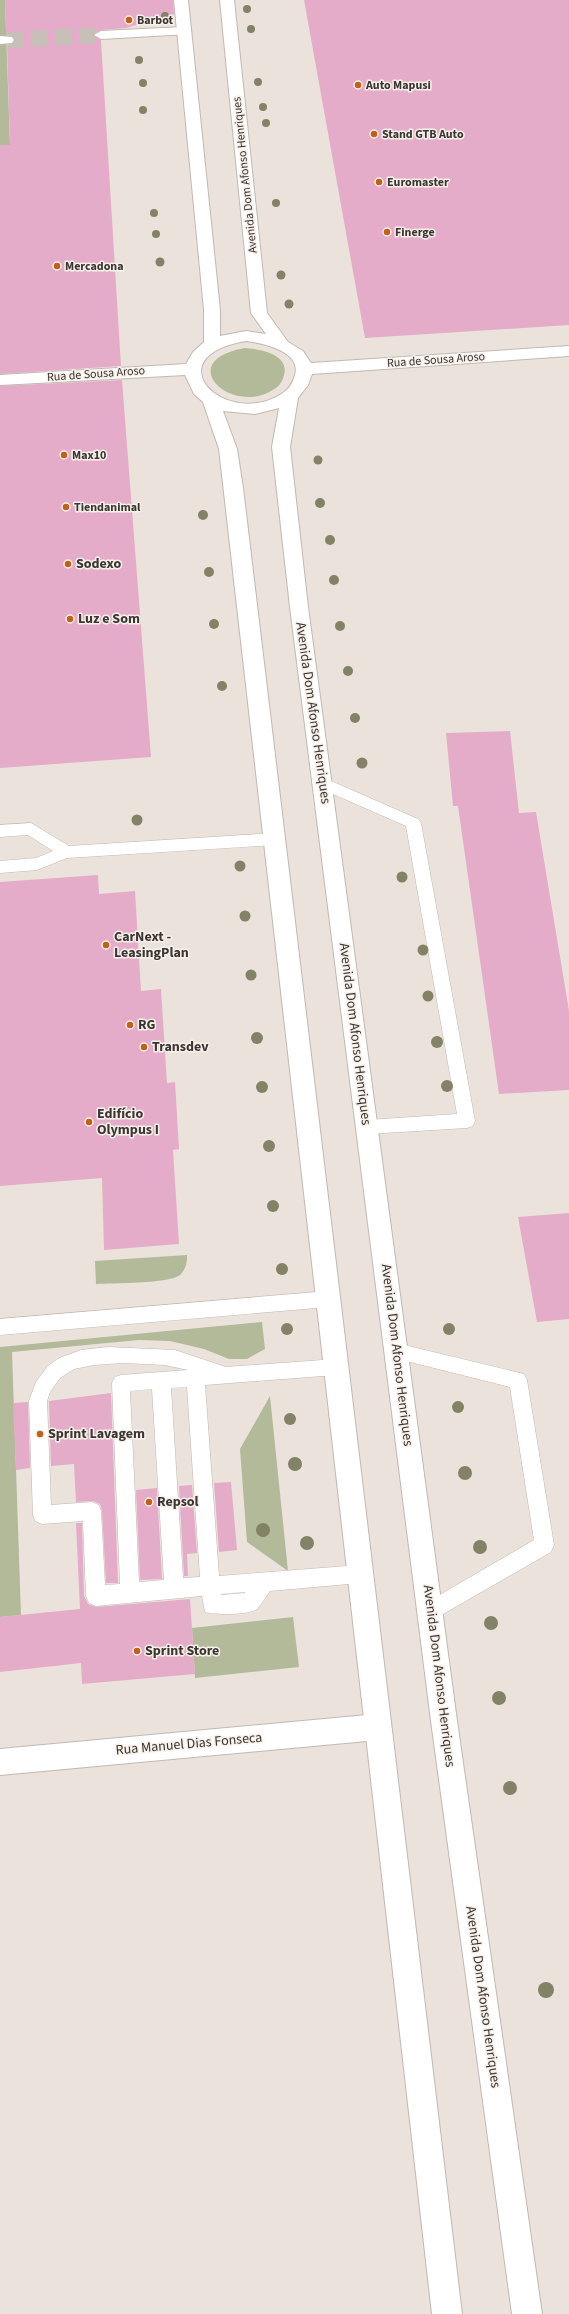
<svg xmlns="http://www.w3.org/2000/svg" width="569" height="2314" viewBox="0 0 569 2314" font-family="'Source Sans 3',sans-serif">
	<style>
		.green { fill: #b2ba99 }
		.building { fill: #e4acc8 }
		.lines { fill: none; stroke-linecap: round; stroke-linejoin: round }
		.street-tunnel { stroke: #c7c0b9; stroke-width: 16; stroke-dasharray: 16 8; stroke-linecap: butt }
		.lane-casing { stroke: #c0b9b1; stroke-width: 1 }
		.street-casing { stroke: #c0b9b1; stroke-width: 2 }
		.secondary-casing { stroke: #c0b9b1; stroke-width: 2 }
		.lane { fill: #fff; fill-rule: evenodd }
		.street { fill: #fff; fill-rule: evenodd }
		.secondary { fill: #fff; fill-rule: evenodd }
		.tree { fill: #818266 }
		.poi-dot { fill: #c0611b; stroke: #f8f0e9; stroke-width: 1.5 }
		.labels { text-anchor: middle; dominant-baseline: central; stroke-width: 3; stroke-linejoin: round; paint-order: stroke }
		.far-poi-label { font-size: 12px; font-weight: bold; fill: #383533; stroke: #f8f0e9; text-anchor: start }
		.far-street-label { font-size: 12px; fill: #383533; stroke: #f8f0e9 }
		.poi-label { font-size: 14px; font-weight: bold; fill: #383533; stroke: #f8f0e9; text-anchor: start }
		.street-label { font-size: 14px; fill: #383533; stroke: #f8f0e9 }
	</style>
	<rect width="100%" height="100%" fill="#ebe3db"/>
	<g class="green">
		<path d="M0 0H5L10 145H0Z"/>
		<path d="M245 348C259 349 290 354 284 375 283 380 280 385 276 388 233 419 171 361 245 348Z"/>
		<path d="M187 1255C187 1263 186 1269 180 1275 169 1284 112 1283 96 1284L95 1261Z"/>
		<path d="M262 1322 265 1349 247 1359H229L204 1349 170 1341 139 1340 12 1352 21 1615 0 1617V1347Z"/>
		<path d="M270 1396 288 1571 247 1542 240 1449Z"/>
		<path d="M293 1617 299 1667 195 1678 192 1628Z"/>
	</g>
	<g class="building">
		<path d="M5 0H173L174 14 126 28 101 30 93 34 101 40 121 366 0 374V145H10L7 45 12 44 15 41 13 36 6 35Z"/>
		<path d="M304 0H569V325L365 338Z"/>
		<path d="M122 380 151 757 0 768V386Z"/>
		<path d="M510 731 519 813 536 812 569 1011V1090L499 1094 458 806H453L446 733Z"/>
		<path d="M98 875 99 894 135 891 141 991 161 989 167 1083 175 1082 179 1149 173 1150 179 1244 104 1250 102 1178 0 1186V882Z"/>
		<path d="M569 1213V1319L537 1322 518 1217Z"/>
		<path d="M111 1393 118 1583H106L102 1511 100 1504 93 1501 76 1502 74 1464 51 1466 49 1401Z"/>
		<path d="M28 1402 30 1468 16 1470 13 1403Z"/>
		<path d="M231 1482 237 1550 219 1552 214 1483Z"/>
		<path d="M192 1485 197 1553 187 1554 188 1576H184L179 1486Z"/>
		<path d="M157 1488 162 1579 140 1580 136 1490Z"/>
		<path d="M76 1523H82L84 1596 88 1604 96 1607 190 1599 195 1674 82 1684 81 1663 0 1672V1617L80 1609Z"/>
	</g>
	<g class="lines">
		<path class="street-tunnel" d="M7 40 101 35"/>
		<g class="lane-casing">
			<g id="lane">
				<path d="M322 777 418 819 421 823 475 1121 473 1126 467 1128 367 1134 361 1132 359 1127 361 1122 367 1120 457 1114 406 826 317 787 315 783 317 779Z"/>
				<path d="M31 823 69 846 274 833 279 835 282 839 279 843 274 845 67 858 37 870 0 873V861L36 858 53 851 28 835 0 837V825Z"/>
				<path d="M328 1291 334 1293 337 1299 334 1305 328 1307 0 1335V1319Z"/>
				<path d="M396 1343 524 1374 527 1380 554 1545 551 1552 431 1621 424 1618 421 1611 424 1604 534 1540 510 1387 390 1357 387 1351 390 1345Z"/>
				<path d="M108 1347 175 1350 226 1367 336 1359 342 1361 345 1367 342 1373 336 1375 205 1385 219 1576 360 1565 367 1567 370 1574 367 1581 360 1583 270 1591C266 1596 262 1604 257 1609 250 1615 214 1615 205 1612L202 1596 96 1606 89 1603 86 1596 83 1521 42 1524 35 1521 33 1515 29 1401 36 1382 48 1366 59 1358 81 1350ZM123 1363 165 1365 188 1370 121 1375 115 1377 112 1383 120 1584 105 1585 101 1511 99 1505 92 1502 51 1505 47 1401 50 1392 60 1378 74 1369 94 1365ZM187 1387 200 1577 183 1578 171 1388ZM152 1389 164 1580 139 1582 130 1391ZM245 1592V1593L221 1595V1594Z"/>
			</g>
		</g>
		<g class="street-casing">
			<g id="street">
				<path d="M184 27 189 28 191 31 189 34 101 39 94 35 101 31Z"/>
				<path d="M0 36 12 37 14 40 12 43 0 44Z"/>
				<path d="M378 1714 387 1718 391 1727 387 1736 378 1740 0 1775V1749Z"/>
			</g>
		</g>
		<g class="secondary-casing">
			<path id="secondary" d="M174 0H188L220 310V336L246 331 266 334 251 313 220 0H234L267 313 288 342 303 351 311 363 569 346V356L312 374 308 385 298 398 290 447 308 607 457 1721 542 2314H512L431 1721 290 607 272 447 279 408 255 414 223 411 237 449 243 488 462 2314H432L219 449 203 402 194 394 185 375 0 385V375L186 364 193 352 204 342V310ZM246 341C262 343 302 351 295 375 293 382 290 388 283 393 226 431 152 357 246 341Z"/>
		</g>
		<use href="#lane" class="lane"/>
		<use href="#street" class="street"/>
		<use href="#secondary" class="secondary"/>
	</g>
	<g class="tree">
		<circle cx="247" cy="9" r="4"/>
		<circle cx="165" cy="16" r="4"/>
		<circle cx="251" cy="29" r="4"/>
		<circle cx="139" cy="60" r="4"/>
		<circle cx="258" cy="82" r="4"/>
		<circle cx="143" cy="83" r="4"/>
		<circle cx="263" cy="107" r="4"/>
		<circle cx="143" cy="110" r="4"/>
		<circle cx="266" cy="123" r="4"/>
		<circle cx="276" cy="203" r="4"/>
		<circle cx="154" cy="213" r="4"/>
		<circle cx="156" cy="234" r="4"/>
		<circle cx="160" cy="262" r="4.5"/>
		<circle cx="281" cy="275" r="4.5"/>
		<circle cx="289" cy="304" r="4.5"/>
		<circle cx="318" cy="460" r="4.5"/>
		<circle cx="320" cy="503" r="5"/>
		<circle cx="203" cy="515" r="5"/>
		<circle cx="330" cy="540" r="5"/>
		<circle cx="209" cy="572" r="5"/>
		<circle cx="334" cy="580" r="5"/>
		<circle cx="214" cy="624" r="5"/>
		<circle cx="340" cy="626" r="5"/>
		<circle cx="348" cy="671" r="5"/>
		<circle cx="222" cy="686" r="5"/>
		<circle cx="355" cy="718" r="5"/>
		<circle cx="362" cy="763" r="5.5"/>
		<circle cx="137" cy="820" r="5.5"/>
		<circle cx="240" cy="866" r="5.5"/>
		<circle cx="402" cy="877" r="5.5"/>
		<circle cx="245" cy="916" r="5.5"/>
		<circle cx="423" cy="950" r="5.5"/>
		<circle cx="251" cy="975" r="5.5"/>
		<circle cx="428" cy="996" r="5.5"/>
		<circle cx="257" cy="1038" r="6"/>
		<circle cx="437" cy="1042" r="6"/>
		<circle cx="447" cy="1086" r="6"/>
		<circle cx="262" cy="1087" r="6"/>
		<circle cx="269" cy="1146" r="6"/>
		<circle cx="273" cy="1206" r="6"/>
		<circle cx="282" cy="1269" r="6"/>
		<circle cx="287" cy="1329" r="6"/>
		<circle cx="449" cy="1329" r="6"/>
		<circle cx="458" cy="1407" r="6"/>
		<circle cx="290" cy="1419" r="6"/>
		<circle cx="295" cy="1464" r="7"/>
		<circle cx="465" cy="1473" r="7"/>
		<circle cx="263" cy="1530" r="7"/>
		<circle cx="307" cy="1543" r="7"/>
		<circle cx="480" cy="1547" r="7"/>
		<circle cx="491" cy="1623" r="7"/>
		<circle cx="499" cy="1698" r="7"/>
		<circle cx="510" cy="1788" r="7"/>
		<circle cx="546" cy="1990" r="8"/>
	</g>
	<g class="poi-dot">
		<circle cx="129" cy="20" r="4"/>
		<circle cx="358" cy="85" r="4"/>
		<circle cx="374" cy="134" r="4"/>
		<circle cx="379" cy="182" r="4"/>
		<circle cx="387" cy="232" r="4"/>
		<circle cx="57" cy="266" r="4"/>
		<circle cx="64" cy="455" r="4"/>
		<circle cx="66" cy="507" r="4"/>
		<circle cx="68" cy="564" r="4"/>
		<circle cx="70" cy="619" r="4"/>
		<circle cx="106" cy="945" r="4"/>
		<circle cx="130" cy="1025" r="4"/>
		<circle cx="144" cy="1047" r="4"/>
		<circle cx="89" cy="1122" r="4"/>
		<circle cx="40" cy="1434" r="4"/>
		<circle cx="149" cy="1502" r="4"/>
		<circle cx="137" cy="1651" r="4"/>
	</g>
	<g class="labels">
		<g class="far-poi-label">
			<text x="137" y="20">Barbot</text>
			<text x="366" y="85">Auto Mapusi</text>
			<text x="382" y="134">Stand GTB Auto</text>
			<text x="387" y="182">Euromaster</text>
			<text x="395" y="232">Finerge</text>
			<text x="65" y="266">Mercadona</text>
			<text x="72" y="455">Max10</text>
			<text x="74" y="507">Tiendanimal</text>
		</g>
		<g class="far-street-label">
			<text transform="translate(245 175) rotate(-96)">Avenida Dom Afonso Henriques</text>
			<text transform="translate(436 360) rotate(-4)">Rua de Sousa Aroso</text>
			<text transform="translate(96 374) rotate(-4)">Rua de Sousa Aroso</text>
		</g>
		<g class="poi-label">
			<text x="76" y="564">Sodexo</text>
			<text x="78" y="619">Luz e Som</text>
			<text x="114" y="937">CarNext -<tspan x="114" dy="16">LeasingPlan</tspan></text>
			<text x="138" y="1025">RG</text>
			<text x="152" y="1047">Transdev</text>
			<text x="97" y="1114">Edifício<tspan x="97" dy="16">Olympus I</tspan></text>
			<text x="48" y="1434">Sprint Lavagem</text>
			<text x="157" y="1502">Repsol</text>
			<text x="145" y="1651">Sprint Store</text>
		</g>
		<g class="street-label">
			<text transform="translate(313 713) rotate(82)">Avenida Dom Afonso Henriques</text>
			<text transform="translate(355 1034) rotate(83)">Avenida Dom Afonso Henriques</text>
			<text transform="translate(397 1355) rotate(83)">Avenida Dom Afonso Henriques</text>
			<text transform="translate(439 1676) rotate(83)">Avenida Dom Afonso Henriques</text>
			<text transform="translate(189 1744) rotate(-5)">Rua Manuel Dias Fonseca</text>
			<text transform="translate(483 1997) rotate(82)">Avenida Dom Afonso Henriques</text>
		</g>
	</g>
</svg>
